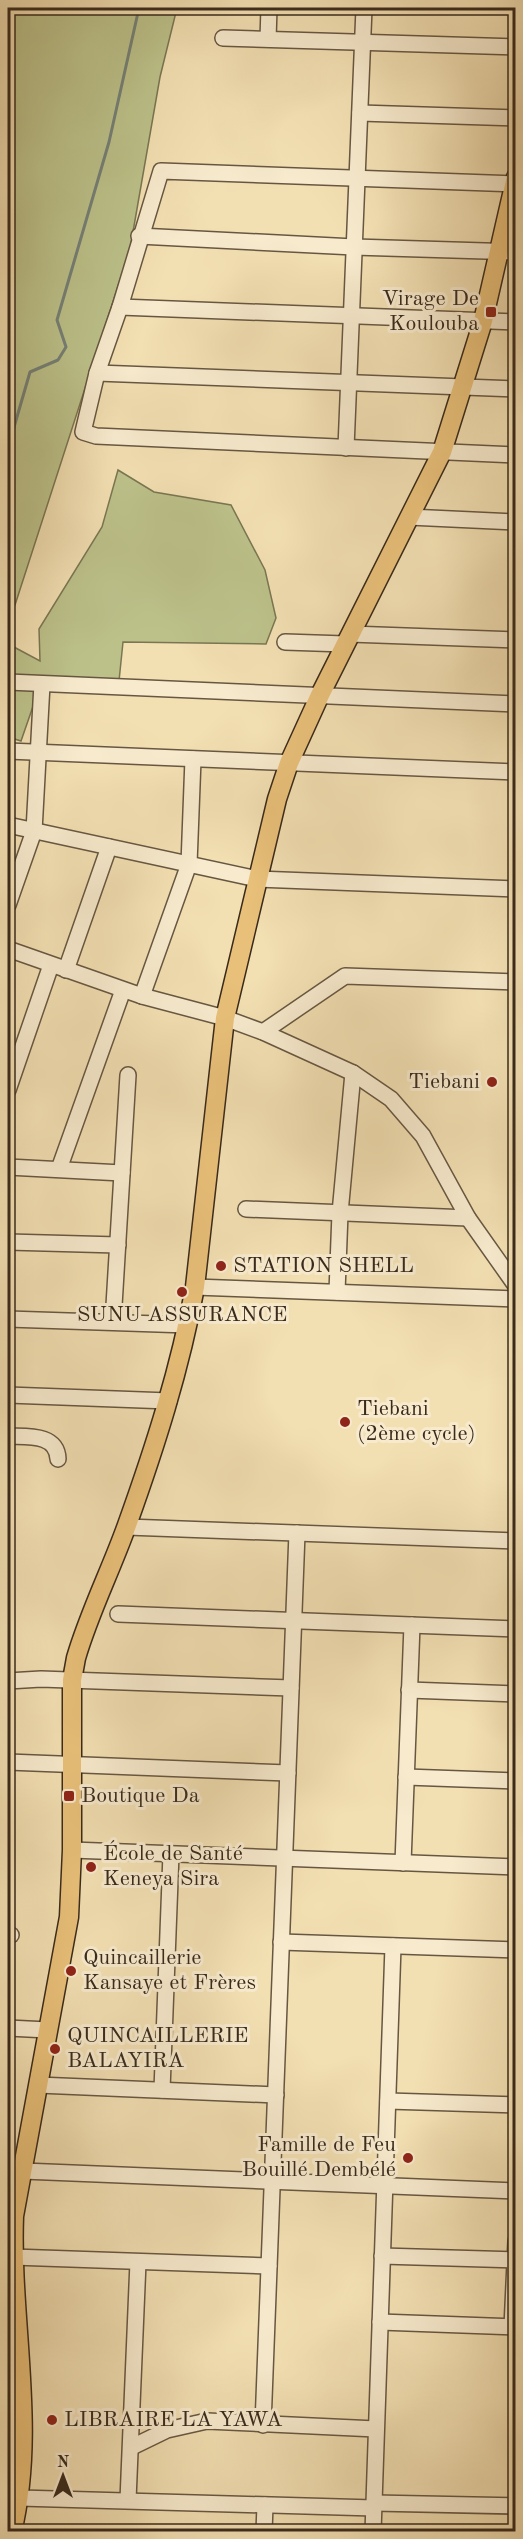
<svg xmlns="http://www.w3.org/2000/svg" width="523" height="2539" viewBox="0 0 523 2539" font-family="'Old Standard TT',serif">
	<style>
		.green { fill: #bcc18a; stroke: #7a7653; stroke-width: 1.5 }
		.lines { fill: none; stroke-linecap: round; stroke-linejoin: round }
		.stream { stroke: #758177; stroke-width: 3 }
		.minor-casing { stroke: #675742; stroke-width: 18 }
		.major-casing { stroke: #392a1c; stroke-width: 21 }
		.minor { stroke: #f7eacd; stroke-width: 15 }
		.major { stroke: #e9c079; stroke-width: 18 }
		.poi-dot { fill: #8f2418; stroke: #f7eacd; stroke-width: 2 }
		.labels { text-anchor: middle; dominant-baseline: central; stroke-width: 6; stroke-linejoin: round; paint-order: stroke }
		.poi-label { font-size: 22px; fill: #392a1c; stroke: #f7eacd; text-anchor: start }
	</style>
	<rect width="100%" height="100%" fill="#f2dfb2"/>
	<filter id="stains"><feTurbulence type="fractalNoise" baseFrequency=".00333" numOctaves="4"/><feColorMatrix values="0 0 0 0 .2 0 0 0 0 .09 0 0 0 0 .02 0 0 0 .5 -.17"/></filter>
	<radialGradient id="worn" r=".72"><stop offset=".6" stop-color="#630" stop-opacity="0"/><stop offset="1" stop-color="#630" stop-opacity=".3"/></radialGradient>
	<g class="green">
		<path d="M9 8H177L160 77 130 249 15 605 8 609Z"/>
		<path d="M118 470 154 492 231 505 265 570 276 618 266 644 123 642 119 681 38 692 21 741 8 737V649L12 646 40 661 39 629 102 527Z"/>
	</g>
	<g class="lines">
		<path class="stream" d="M8 448 30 372 58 360 66 347 57 320 109 142 139 8"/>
		<g class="minor-casing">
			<g id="minor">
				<path d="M223 38 516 47"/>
				<path d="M268 39 269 8"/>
				<path d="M360 113 516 118"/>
				<path d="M516 184 161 171 120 307 97 373 83 432 96 436 516 455"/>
				<path d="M139 236 354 247 516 252"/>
				<path d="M120 307 516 322"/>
				<path d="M97 373 516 389"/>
				<path d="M346 448 364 8"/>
				<path d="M409 517 516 522"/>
				<path d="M350 634 516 640"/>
				<path d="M285 642 345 644"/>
				<path d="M8 682 516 704"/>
				<path d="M8 751 516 772"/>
				<path d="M8 825 257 879 516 889"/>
				<path d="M8 905 34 831 42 684"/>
				<path d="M8 949 142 996 225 1018 263 1032 353 1073 391 1099 423 1136 468 1218 516 1286"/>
				<path d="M66 970 109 847"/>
				<path d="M142 996 189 864 193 759"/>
				<path d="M263 1032 345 976 516 982"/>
				<path d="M8 1090 51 965"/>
				<path d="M8 1167 122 1173"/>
				<path d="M59 1169 123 990"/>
				<path d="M246 1209 468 1218"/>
				<path d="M8 1242 118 1245"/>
				<path d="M195 1287 516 1299"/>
				<path d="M337 1292 340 1213 353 1073"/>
				<path d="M8 1319 188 1325"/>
				<path d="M113 1322 128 1075"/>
				<path d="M8 1395 169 1401"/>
				<path d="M8 1436C26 1437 57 1433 58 1459"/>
				<path d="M127 1527 516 1541"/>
				<path d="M118 1614 516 1629"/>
				<path d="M8 1681 41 1679 291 1688"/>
				<path d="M409 1690 516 1694"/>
				<path d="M8 1762 288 1773"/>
				<path d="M406 1777 516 1781"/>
				<path d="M72 1850 516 1867"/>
				<path d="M403 1863 412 1625"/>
				<path d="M8 1935H11"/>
				<path d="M281 1942 516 1950"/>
				<path d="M8 2028 48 2030"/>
				<path d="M38 2085 276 2095"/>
				<path d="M162 2090 171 1854"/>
				<path d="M388 2101 516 2105"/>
				<path d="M23 2171 516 2191"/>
				<path d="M382 2256 516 2260"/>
				<path d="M13 2257 269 2266"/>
				<path d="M380 2322 516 2327"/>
				<path d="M512 2327 516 2241"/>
				<path d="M263 2425 297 1533"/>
				<path d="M132 2447 167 2430 207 2421 376 2429"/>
				<path d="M20 2498 374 2508"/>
				<path d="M128 2500 138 2262"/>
				<path d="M374 2503 516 2506"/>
				<path d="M264 2532 265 2505"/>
				<path d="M373 2532 393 1946"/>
			</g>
		</g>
		<g class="major-casing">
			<path id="major" d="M12 2532C37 2427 10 2322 14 2216L69 1917 72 1850V1680L76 1658C89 1613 111 1570 127 1525 155 1447 180 1369 195 1287L225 1018 277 799 289 763 320 695 442 452 483 321 516 177"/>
		</g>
		<use href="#minor" class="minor"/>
		<use href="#major" class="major"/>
	</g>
	<g class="poi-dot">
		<rect x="485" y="306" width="12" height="12" rx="3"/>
		<circle cx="492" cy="1082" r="6"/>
		<circle cx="221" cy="1266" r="6"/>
		<circle cx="182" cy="1292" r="6"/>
		<circle cx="345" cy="1422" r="6"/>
		<rect x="63" y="1790" width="12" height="12" rx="3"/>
		<circle cx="91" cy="1867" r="6"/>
		<circle cx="71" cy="1971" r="6"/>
		<circle cx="55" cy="2049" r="6"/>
		<circle cx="408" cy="2158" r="6"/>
		<circle cx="52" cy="2420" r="6"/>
	</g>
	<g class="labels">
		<g class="poi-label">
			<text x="479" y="299" text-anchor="end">Virage De<tspan x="479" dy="25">Koulouba</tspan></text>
			<text x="480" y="1082" text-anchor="end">Tiebani</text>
			<text x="233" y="1266">STATION SHELL</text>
			<text x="182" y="1315" text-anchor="middle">SUNU ASSURANCE</text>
			<text x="357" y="1409">Tiebani<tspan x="357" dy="25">(2ème cycle)</tspan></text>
			<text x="81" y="1796">Boutique Da</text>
			<text x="103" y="1854">École de Santé<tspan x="103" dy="25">Keneya Sira</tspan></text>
			<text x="83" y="1958">Quincaillerie<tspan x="83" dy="25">Kansaye et Frères</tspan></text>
			<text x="67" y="2036">QUINCAILLERIE<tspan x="67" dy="25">BALAYIRA</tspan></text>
			<text x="396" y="2145" text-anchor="end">Famille de Feu<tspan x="396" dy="25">Bouillé Dembélé</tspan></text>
			<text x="64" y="2420">LIBRAIRE LA YAWA</text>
		</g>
	</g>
	<rect width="523" height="2539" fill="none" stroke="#f2dfb2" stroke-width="30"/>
	<rect x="9" y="9" width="505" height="2521" fill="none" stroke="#392a1c" stroke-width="3"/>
	<rect x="15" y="15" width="493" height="2509" fill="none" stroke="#392a1c" stroke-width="1.5"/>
	<g transform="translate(63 2476)" stroke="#f7eacd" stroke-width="4.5" paint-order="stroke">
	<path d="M0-4.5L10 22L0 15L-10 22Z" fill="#392a1c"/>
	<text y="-9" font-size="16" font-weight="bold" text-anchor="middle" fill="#392a1c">N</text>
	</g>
	<rect width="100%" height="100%" filter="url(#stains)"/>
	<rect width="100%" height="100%" fill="url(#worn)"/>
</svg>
